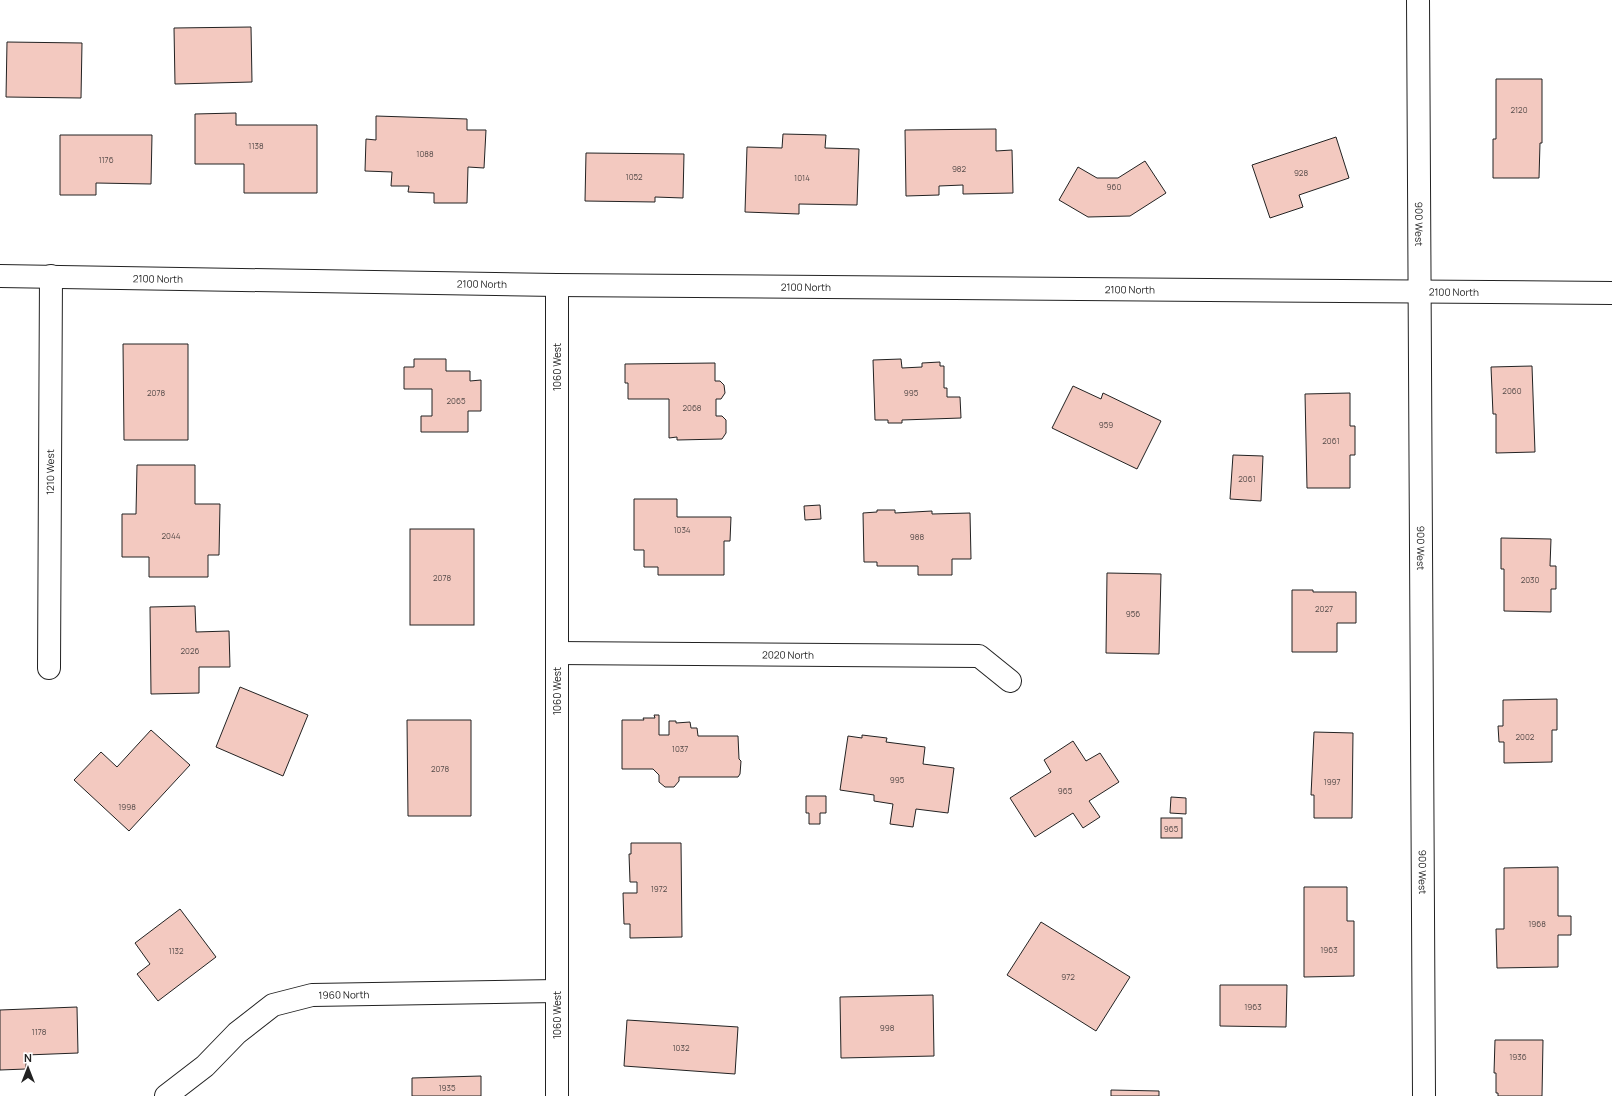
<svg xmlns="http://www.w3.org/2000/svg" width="1612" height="1096" viewBox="0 0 1612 1096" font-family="Manrope,sans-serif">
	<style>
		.building { fill: #f3c9c0; stroke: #222 }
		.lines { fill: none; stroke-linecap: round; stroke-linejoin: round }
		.minor-casing { stroke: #222; stroke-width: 24 }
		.minor { stroke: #fff; stroke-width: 22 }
		.labels { text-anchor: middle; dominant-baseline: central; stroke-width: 3; stroke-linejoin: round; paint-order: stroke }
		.number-label { font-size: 8px; fill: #564c4a }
		.street-label { font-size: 10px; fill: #222; stroke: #fff }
	</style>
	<rect width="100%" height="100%" fill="#fff"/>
	<g class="building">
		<path d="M251 27 252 82 175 84 174 28Z"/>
		<path d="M7 42 82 43 81 98 6 97Z"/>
		<path d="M1496 79H1542V143H1540L1539 178H1493V139H1496Z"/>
		<path d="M236 113V125H317V193H244V164H195V114Z"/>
		<path d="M376 116 467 119V130H486L484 168 468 167 467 203H434V193L408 192 409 186H391L392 172 365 171 366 139 376 140Z"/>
		<path d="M996 129V151L1012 150 1013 193 963 194V185L939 186V195L906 196 905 130Z"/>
		<path d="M783 134 826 135 825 148 859 149 857 205 799 204V214L745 212 747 147 782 148Z"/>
		<path d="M60 135H152L151 184 96 183V195H60Z"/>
		<path d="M1336 137 1349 178 1299 195 1303 207 1270 218 1252 165Z"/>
		<path d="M586 153 684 154 683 198 655 197V202L585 201Z"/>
		<path d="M1145 161 1166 193 1130 216 1088 217 1059 200 1078 167 1097 178H1118Z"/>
		<path d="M123 344H188V440H124Z"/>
		<path d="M414 359H446V371H470V381L481 380V411H468V432H421V416H432V389H404V367H414Z"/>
		<path d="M901 359 902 368 922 367V363L940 362V366H944V388H947V397H960L961 418 902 420V423H888V420H875L873 360Z"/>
		<path d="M715 363V381H720L724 385 725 393 721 399H716V416H722L726 420V433L722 439 677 440V437L669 438V399H628V383H625V364Z"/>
		<path d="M1532 366 1535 452 1496 453V414H1493L1491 367Z"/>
		<path d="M1073 386 1101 399 1103 393 1161 421 1137 469 1052 428Z"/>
		<path d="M1350 393V426H1355V455H1350V488H1307L1305 394Z"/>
		<path d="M1233 455 1263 456 1261 501 1230 499Z"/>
		<path d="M137 465H195V504H220L219 555H208V577H149V557H122V514H136Z"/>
		<path d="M634 499H677V517H731L730 541H724V575H658V567H644V550H634Z"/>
		<path d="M820 505 821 519 805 520 804 506Z"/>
		<path d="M877 510H895V513L932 511V514L970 513 971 559H952V575H918V566H877V562H864L863 513 877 512Z"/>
		<rect x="410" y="529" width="64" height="96"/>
		<path d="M1501 538 1551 539 1550 566H1556V589H1551V612L1504 611V569H1501Z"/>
		<path d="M1107 573 1161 574 1159 654 1106 653Z"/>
		<path d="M1292 590H1313V592H1356V623H1337V652H1292Z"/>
		<path d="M195 606 196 632 229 631 230 667H199V693L151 694 150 607Z"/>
		<path d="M240 687 308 715 283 776 216 747Z"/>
		<path d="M1557 699V730H1552V762L1504 763V742H1499L1498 726H1503V700Z"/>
		<path d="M654 715H659V735H669V721H676V723L690 722 691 728H697L698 736H738L739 759 741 761 740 774 738 777H679V781L674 787H665L659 782V775L653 769H622V720H644L643 718H655Z"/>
		<path d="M407 720H471V816H408Z"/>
		<path d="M151 730 190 765 129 831 74 780 101 752 117 767Z"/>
		<path d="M1314 732 1353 733 1352 818H1314V795H1311Z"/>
		<path d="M862 735 887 738 886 742 925 747 923 764 954 768 948 813 916 809 913 827 890 824 893 804 874 801V795L840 790 848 736 862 738Z"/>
		<path d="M1073 741 1086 761 1100 753 1119 782 1089 801 1100 817 1083 828 1073 813 1035 837 1010 798 1051 772 1044 760Z"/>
		<path d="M806 796H826V813H820V824H809V813H806Z"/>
		<path d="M1171 797 1186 798V814L1170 813Z"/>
		<rect x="1161" y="818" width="21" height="20"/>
		<path d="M631 843H681L682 937 630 938V924H624L623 893H637V882H630L629 854H631Z"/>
		<path d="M1558 867V916H1571V935H1558V967L1497 968 1496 929H1504V868Z"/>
		<path d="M1304 887H1347V921H1354V976L1304 977Z"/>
		<path d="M180 909 216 957 158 1001 137 974 150 964 135 943Z"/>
		<path d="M1041 922 1130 977 1096 1031 1007 975Z"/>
		<path d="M1220 985H1287L1286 1027 1220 1026Z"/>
		<path d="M933 995 934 1056 841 1058 840 997Z"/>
		<path d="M77 1007 78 1053 26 1055V1069L0 1070V1010Z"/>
		<path d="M627 1020 738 1027 735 1074 624 1066Z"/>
		<path d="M1495 1040H1543L1542 1096H1498V1093H1496V1073H1494Z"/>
		<path d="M481 1076V1096H412V1078Z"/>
		<path d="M1111 1090 1159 1091V1096H1111Z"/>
	</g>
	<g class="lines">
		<g class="minor-casing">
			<g id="minor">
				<path id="s1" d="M1418 0 1424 1096"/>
				<path id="s2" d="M0 276 557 285 1612 293"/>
				<path d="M557 285V1096"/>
				<path id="s3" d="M557 653 979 656 1010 681"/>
				<path id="s4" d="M49 668 51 276"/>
				<path id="s5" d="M166 1096 205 1066 237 1033 273 1005 312 995 557 991"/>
			</g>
		</g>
		<use href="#minor" class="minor"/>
	</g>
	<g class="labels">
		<g class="number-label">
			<text x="1519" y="109">2120</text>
			<text x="256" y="145">1138</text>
			<text x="425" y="153">1088</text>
			<text x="106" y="159">1176</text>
			<text x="959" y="168">982</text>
			<text x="1301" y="172">928</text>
			<text x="634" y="176">1052</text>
			<text x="802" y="177">1014</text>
			<text x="1114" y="186">960</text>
			<text x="1512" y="390">2060</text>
			<text x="156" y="392">2078</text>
			<text x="911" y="392">995</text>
			<text x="456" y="400">2065</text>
			<text x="692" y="407">2068</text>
			<text x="1106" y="424">959</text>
			<text x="1331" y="440">2061</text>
			<text x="1247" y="478">2061</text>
			<text x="682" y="529">1034</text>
			<text x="171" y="535">2044</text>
			<text x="917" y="536">988</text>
			<text x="442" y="577">2078</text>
			<text x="1530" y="579">2030</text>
			<text x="1324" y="608">2027</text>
			<text x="1133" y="613">956</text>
			<text x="190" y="650">2026</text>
			<text x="1525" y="736">2002</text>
			<text x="680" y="748">1037</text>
			<text x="440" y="768">2078</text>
			<text x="897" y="779">995</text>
			<text x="1332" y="781">1997</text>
			<text x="1065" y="790">965</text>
			<text x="127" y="806">1998</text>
			<text x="1171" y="828">965</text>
			<text x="659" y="888">1972</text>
			<text x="1537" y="923">1968</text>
			<text x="1329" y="949">1963</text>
			<text x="176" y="950">1132</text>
			<text x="1068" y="976">972</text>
			<text x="1253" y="1006">1963</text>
			<text x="887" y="1027">998</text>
			<text x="39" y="1031">1178</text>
			<text x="681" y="1047">1032</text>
			<text x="1518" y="1056">1936</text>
			<text x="447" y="1087">1935</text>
		</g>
		<g class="street-label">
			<text stroke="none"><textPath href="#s1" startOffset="224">900 West</textPath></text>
			<text stroke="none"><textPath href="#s2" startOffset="158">2100 North</textPath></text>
			<text stroke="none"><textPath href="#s2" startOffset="482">2100 North</textPath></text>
			<text stroke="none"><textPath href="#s2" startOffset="806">2100 North</textPath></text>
			<text stroke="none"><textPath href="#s2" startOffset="1130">2100 North</textPath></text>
			<text stroke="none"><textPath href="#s2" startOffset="1454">2100 North</textPath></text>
			<text transform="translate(557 367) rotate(-90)">1060 West</text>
			<text stroke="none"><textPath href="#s4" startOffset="196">1210 West</textPath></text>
			<text stroke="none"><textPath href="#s1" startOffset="548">900 West</textPath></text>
			<text stroke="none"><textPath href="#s3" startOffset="231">2020 North</textPath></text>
			<text transform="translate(557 691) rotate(-90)">1060 West</text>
			<text stroke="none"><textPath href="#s1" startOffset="872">900 West</textPath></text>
			<text stroke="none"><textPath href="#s5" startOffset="213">1960 North</textPath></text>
			<text transform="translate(557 1015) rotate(-90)">1060 West</text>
		</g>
	</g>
	<g transform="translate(28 1068)" stroke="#ffffff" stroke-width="3" paint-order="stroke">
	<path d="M0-3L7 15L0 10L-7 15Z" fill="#222222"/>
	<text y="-6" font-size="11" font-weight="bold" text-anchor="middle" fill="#222222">N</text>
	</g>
</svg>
